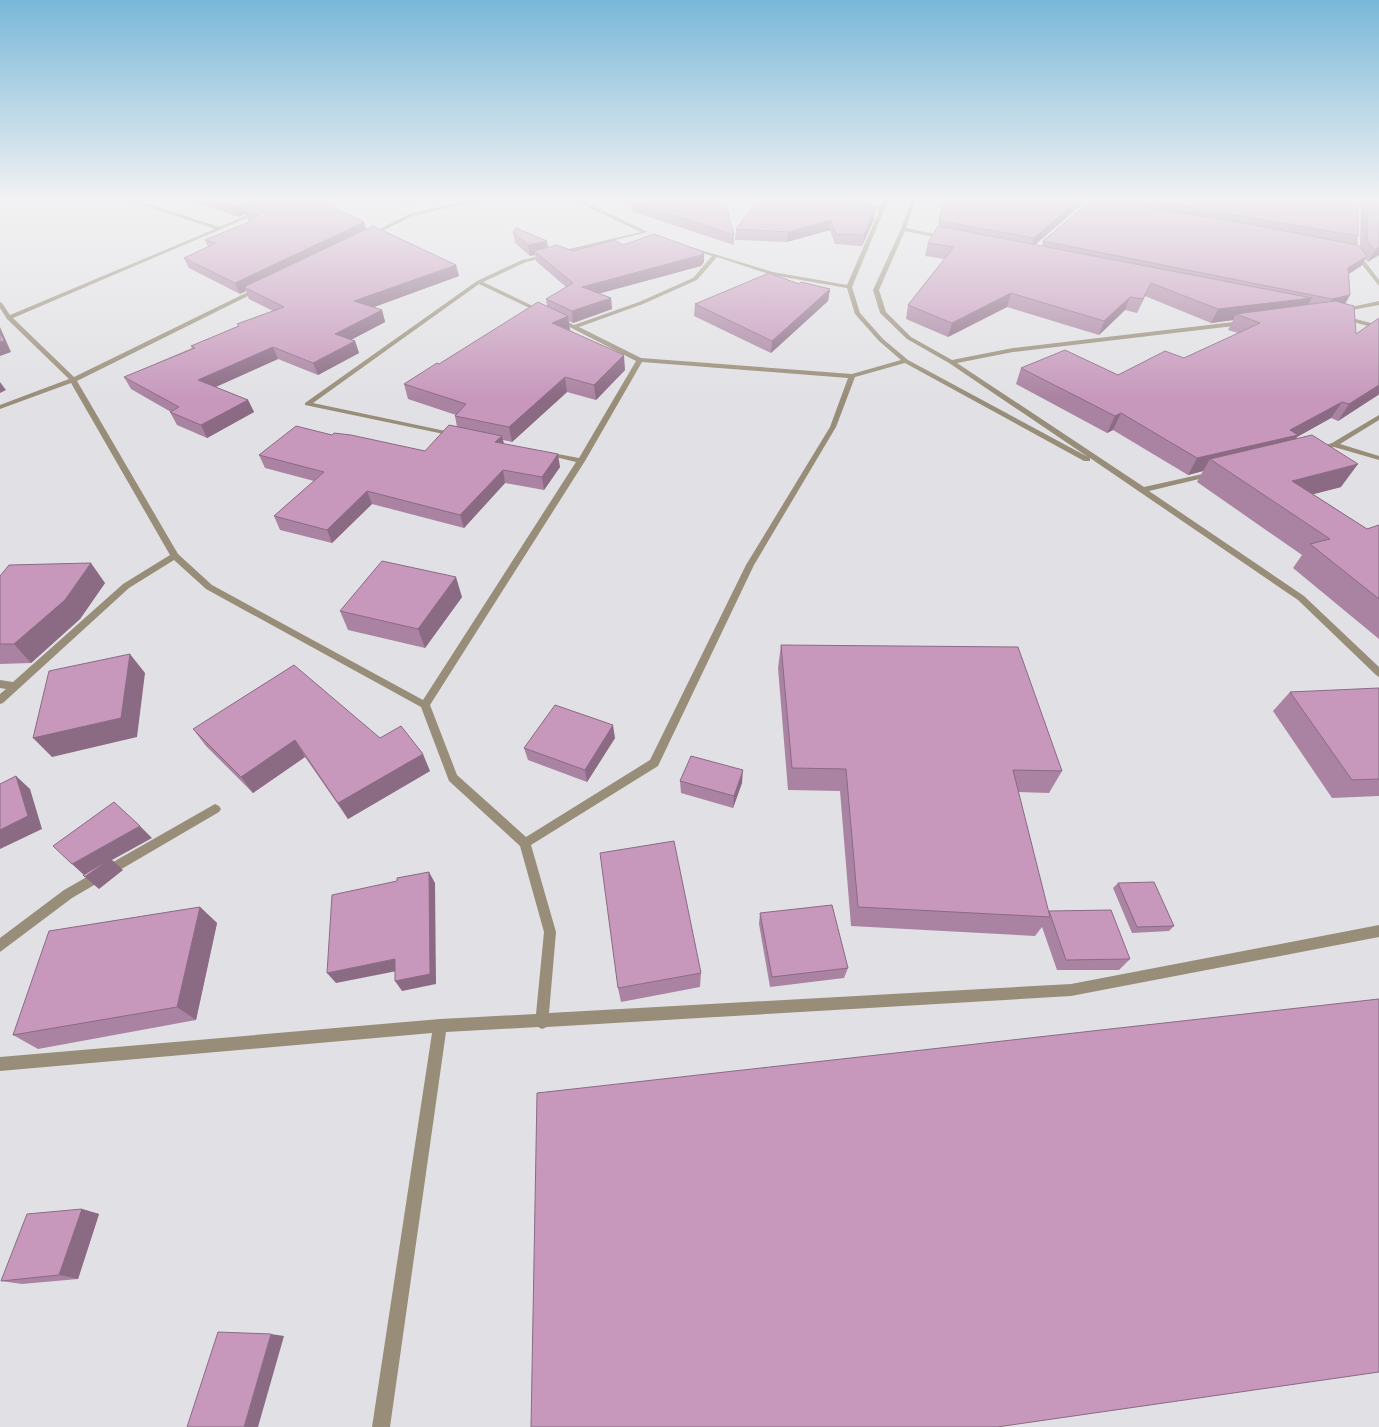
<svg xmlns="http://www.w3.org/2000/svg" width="1379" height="1427" viewBox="0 0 1379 1427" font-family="Quicksand,sans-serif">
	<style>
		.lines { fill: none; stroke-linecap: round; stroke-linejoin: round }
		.minor { fill: #988d78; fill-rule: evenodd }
		.wall { fill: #ab83a2; fill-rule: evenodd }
		.shaded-wall { fill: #8b6a84 }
		.building { fill: #c798bc; stroke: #8b6a84 }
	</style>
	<rect width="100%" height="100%" fill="#e1e1e5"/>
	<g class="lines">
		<g class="minor">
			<path d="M122 198H130L219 227 257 211 261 212 13 318 74 377 256 288H260V290L77 381 178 554 212 585 423 700 576 462 543 454 547 452 579 458 636 361 554 319 559 318 574 325 639 302 693 278 712 256 691 249V247L773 272 847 285 880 209 819 198H832L881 206 885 198H889L852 287 860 313 883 339 908 360 1088 457 949 363 907 339 880 313 873 290 901 229 912 198H916L906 228 948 237 945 239 905 231 879 290 886 312 911 337 952 360 1013 348 1242 321 1245 323 1242 325 1013 352 957 363 1144 487 1216 471V475L1149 491 1304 596 1379 667V677L1376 675 1298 600 1090 458V461H1084L905 363 855 377 836 427 754 565 658 766 531 845 556 932 549 1013 1071 984 1379 925V937L1071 996 547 1027 542 1029 538 1027 446 1032 390 1427H372L432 1033 0 1071V1057L440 1019 536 1014 544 932 520 846 449 781 421 707 206 589 174 560 129 588 3 703 0 704V694L6 689 0 688V680L13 682 123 584 170 555 71 383 0 409V405L69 379 7 319 0 308V302L2 303 10 315 215 229ZM717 257 772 275 847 288 855 314 879 341 901 360 852 374 641 358 579 327 643 304 697 280ZM642 362 848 378 830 427 746 565 650 760 526 837 457 775 430 705 585 461Z"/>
			<path d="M480 198H490L413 216 372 236 368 235 409 214Z"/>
			<path d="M569 198H576L648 232 526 262 483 282 545 312 540 313 479 284 313 403 455 433H458V437L305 405V403L477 281 522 260 641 232Z"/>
			<path d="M1047 198H1060L1100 206 1098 207Z"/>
			<path d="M1355 228 1357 229 1358 252 1379 280V286L1352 252 1353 229Z"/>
			<path d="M1379 301V305L1341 312 1338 310Z"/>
			<path d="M1344 316 1379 325V329L1342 319 1341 318Z"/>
			<path d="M1379 415V420L1340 444 1379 456V460L1334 447 1317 451 1313 449 1332 443Z"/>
			<path d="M215 804 219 806 221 809 219 812 72 898 0 952V938L64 890Z"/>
		</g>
	</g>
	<g class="wall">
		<path d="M183 198H314L364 222 366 229 456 265 459 276 373 307 382 310 385 322 351 340 355 341 359 353 318 375 278 359 216 387 248 400 254 412 207 438 177 425 170 412H171L131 389 124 377 192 348 191 346 238 326 237 324 273 311 249 299 246 291 240 294 189 268 184 258 208 247 205 240 249 222 245 214 239 217Z"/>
		<path d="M760 198 874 219 862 246 835 244 830 230 787 242 735 240 736 229Z"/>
		<path d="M944 198H1356L1355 201 1358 236 1353 244 1360 248 1361 198H1379V255L1368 262 1365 259 1361 266 1349 274 1350 295 1345 303 1356 334 1379 318V395H1378L1338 421 1331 418 1297 437 1296 439 1341 487 1313 494 1367 529 1379 525V639L1293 568 1302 555 1197 482 1203 471 1188 475 1113 430 1107 433 1016 384 1021 368 1118 375 1184 358 1238 333 1228 330 1233 320 1211 323 1145 296 1137 313 1125 310 1099 335 1007 307 948 337 906 319 908 305 944 259 925 256 928 243 938 226ZM1082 200 1090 202 1043 241 1042 246 1035 245 1080 206Z"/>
		<path d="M631 201 734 235V245L631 211Z"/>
		<path d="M513 232 547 241 548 247 573 251 623 245 704 252V262L701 266 599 293 611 298 612 309 573 323 568 321 570 330 625 370 596 400 567 392 512 442 503 440 504 444 560 467 544 490 505 483 464 528 372 504 332 543 280 530 274 516 314 481 265 468 259 455 332 435 425 451 457 427 455 416 456 415 408 399 404 384 547 306 546 299 566 287 536 261 535 255 530 256 515 243Z"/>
		<path d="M799 284 830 289 828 301 771 353 694 316 695 304Z"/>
		<path d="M0 576 105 583 80 619 31 663 0 664Z"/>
		<path d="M462 597 425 648 348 630 340 611Z"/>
		<path d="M781 645 1062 771 1049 793 1018 792 1048 912 1049 911 1130 959 1119 970H1057L1042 927 1035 936 851 926 840 791 788 790 778 668Z"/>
		<path d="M1379 689V796L1332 798 1273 711 1290 692Z"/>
		<path d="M193 729 380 738 430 771 348 819 305 757 253 793 206 746Z"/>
		<path d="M615 738 587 782 528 760 524 748Z"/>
		<path d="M680 781 742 783 733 808 681 793Z"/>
		<path d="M1118 883 1174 926 1169 931 1132 933 1113 888Z"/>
		<path d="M200 907 217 923 196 1020 38 1049 13 1035Z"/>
		<path d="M760 913 848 968 844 978 770 987 759 924Z"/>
		<path d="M701 973 700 987 621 1002 618 988Z"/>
		<path d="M82 1209 99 1214 78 1279 22 1284 1 1281Z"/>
	</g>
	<g class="shaded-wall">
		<path d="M260 198H282L244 210 245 214 239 217 235 208Z"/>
		<path d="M403 198H425L404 202Z"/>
		<path d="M1080 198H1082L1080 206 1030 249 1034 238Z"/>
		<path d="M875 209 874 219 862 246 864 235Z"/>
		<path d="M831 220 830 230 787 242 788 232Z"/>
		<path d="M364 222 367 232 244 287 246 291 240 294 235 283Z"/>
		<path d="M547 241 548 252 534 251 535 255 530 256 528 245Z"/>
		<path d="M1379 247V255L1368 262 1375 250Z"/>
		<path d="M704 252V262L701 266 583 298 582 287Z"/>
		<path d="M1367 256 1361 266 1342 278 1348 268Z"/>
		<path d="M456 265 459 276 358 313 354 301Z"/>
		<path d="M1151 283 1145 296 1137 313 1143 299Z"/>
		<path d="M830 289 828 301 771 353 772 341Z"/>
		<path d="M1011 293 1007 307 948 337 952 323Z"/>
		<path d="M1350 295 1344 306 1326 309 1332 299Z"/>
		<path d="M1130 297 1125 310 1099 335 1104 321Z"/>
		<path d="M611 298 612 309 573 323 572 311Z"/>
		<path d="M1312 298 1304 312 1236 314 1233 320 1211 323 1218 309Z"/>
		<path d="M382 310 385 322 339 346 335 334Z"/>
		<path d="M568 316 570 330 552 323Z"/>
		<path d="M0 327 11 352 0 356Z"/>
		<path d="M355 341 359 353 318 375 313 363Z"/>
		<path d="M273 347 278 359 204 392 198 380Z"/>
		<path d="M624 355 625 370 596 400 594 385Z"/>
		<path d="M565 377 567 392 512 442 509 427Z"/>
		<path d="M0 382 6 390 0 393Z"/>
		<path d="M1379 385V393L1378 395 1338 421 1349 404Z"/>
		<path d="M248 400 254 412 207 438 201 425Z"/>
		<path d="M1342 402 1331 418 1297 437 1287 452 1210 459 1203 471 1188 475 1197 458 1290 430Z"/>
		<path d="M1121 413 1113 430 1107 433 1115 416Z"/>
		<path d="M502 436 505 449 495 442Z"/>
		<path d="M558 454 560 467 544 490 542 477Z"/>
		<path d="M1358 464 1341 487 1276 504 1292 481Z"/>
		<path d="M503 470 505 483 464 528 460 515Z"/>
		<path d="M367 491 372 504 332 543 327 530Z"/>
		<path d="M91 563 105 583 80 619 31 663 14 644Z"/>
		<path d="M456 577 462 597 425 648 418 629Z"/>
		<path d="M130 654 145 673 137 737 52 757 33 738Z"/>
		<path d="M613 725 615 738 587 782 585 770Z"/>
		<path d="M295 740 305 757 253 793 241 777Z"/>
		<path d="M423 754 430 771 348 819 338 803Z"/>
		<path d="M743 770 742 783 733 808 734 796Z"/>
		<path d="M16 776 30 789 42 829 0 849V830Z"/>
		<path d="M140 826 152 838 112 860 123 870 99 889 85 877V876L72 864Z"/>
		<path d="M429 872 435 883 436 984 402 991 395 981Z"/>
		<path d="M200 907 217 923 196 1020 177 1007Z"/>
		<path d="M395 959 402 970 336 983 327 973Z"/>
		<path d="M82 1209 99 1214 78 1279 59 1275Z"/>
		<path d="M271 1334 284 1336 258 1427H244Z"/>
	</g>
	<g class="building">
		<path d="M205 198H260L235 208Z"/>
		<path d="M271 198H314L364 222 235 283 184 258 216 243 205 240 252 221 248 220 259 215 244 210Z"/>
		<path d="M631 198H724L734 235 631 201Z"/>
		<path d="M760 198H785L875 209 864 235 836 234 831 220 788 232 736 229Z"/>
		<path d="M944 198H1080L1034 238 939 221Z"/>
		<path d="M1137 198H1346L1358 202V236Z"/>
		<path d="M1367 198H1379V247L1375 250 1367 240Z"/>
		<path d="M1093 199 1238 222 1358 245 1367 256 1348 268 1350 295 1332 299 1043 241Z"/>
		<path d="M373 226 456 265 354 301 382 310 335 334 355 341 313 363 273 347 198 380 248 400 201 425 170 412 179 407 124 377 195 348 191 346 239 326 237 324 284 307 244 287Z"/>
		<path d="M938 226 1312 298 1218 309 1151 283 1143 299 1130 297 1104 321 1011 293 952 323 908 305 954 247 928 243Z"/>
		<path d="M516 228 547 241 528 245 513 232Z"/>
		<path d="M654 234 704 252 701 255 582 287 611 298 572 311 546 299 573 283 534 251 557 245 573 251 614 240 623 245Z"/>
		<path d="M769 273 799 284 801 282 830 289 772 341 695 304Z"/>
		<path d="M1335 301 1354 306 1356 334 1379 318V385L1349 404 1342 402 1290 430 1298 435 1197 458 1121 413 1115 416 1021 368 1065 350 1118 375 1165 351 1184 358 1260 323 1236 314Z"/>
		<path d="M538 302 568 316 552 323 624 355 594 385 565 377 509 427 455 416 466 404 404 384 437 363 439 364Z"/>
		<path d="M0 332 4 341 0 342Z"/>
		<path d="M449 425 502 436 495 442 558 454 542 477 503 470 460 515 367 491 327 530 274 516 324 472 259 455 296 426 332 435 334 433 351 435 425 451Z"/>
		<path d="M1312 435 1358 464 1292 481 1367 529 1379 525V599L1310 544 1330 539 1210 459Z"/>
		<path d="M382 561 456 577 418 629 340 611Z"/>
		<path d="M91 563 65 600 14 644H0V576L9 565Z"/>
		<path d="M781 645 1018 647 1062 771 1013 770 1050 917 858 907 846 769 792 768Z"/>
		<path d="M130 654 121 718 33 738 49 671Z"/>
		<path d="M294 665 380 738 401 726 423 754 338 803 295 740 241 777 193 729Z"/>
		<path d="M1379 688V779L1352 780 1290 692Z"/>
		<path d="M555 705 613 725 585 770 524 748Z"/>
		<path d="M691 756 743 770 734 796 680 781Z"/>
		<path d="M16 776 28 816 0 830V784Z"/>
		<path d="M114 802 140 826 72 864 53 846Z"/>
		<path d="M674 841 701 973 618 988 600 853Z"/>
		<path d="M110 859 85 877 83 875Z"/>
		<path d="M429 872 430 974 395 981V959L327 973 332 895 397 881V878Z"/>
		<path d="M1154 882 1174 926 1137 927 1118 883Z"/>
		<path d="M832 905 848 968 772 977 760 913Z"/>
		<path d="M200 907 177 1007 13 1035 49 931Z"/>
		<path d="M1111 910 1130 959 1066 960 1049 911Z"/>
		<path d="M1379 999V1372L997 1427H531L537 1093Z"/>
		<path d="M82 1209 59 1275 1 1281 27 1214Z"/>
		<path d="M218 1332 271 1334 244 1427H187Z"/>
	</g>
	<linearGradient id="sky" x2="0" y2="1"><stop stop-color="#79b8d8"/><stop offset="0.5" stop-color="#f2f2f3"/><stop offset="1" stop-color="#f2f2f3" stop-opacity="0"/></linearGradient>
	<rect width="1379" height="398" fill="url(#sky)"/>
</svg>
